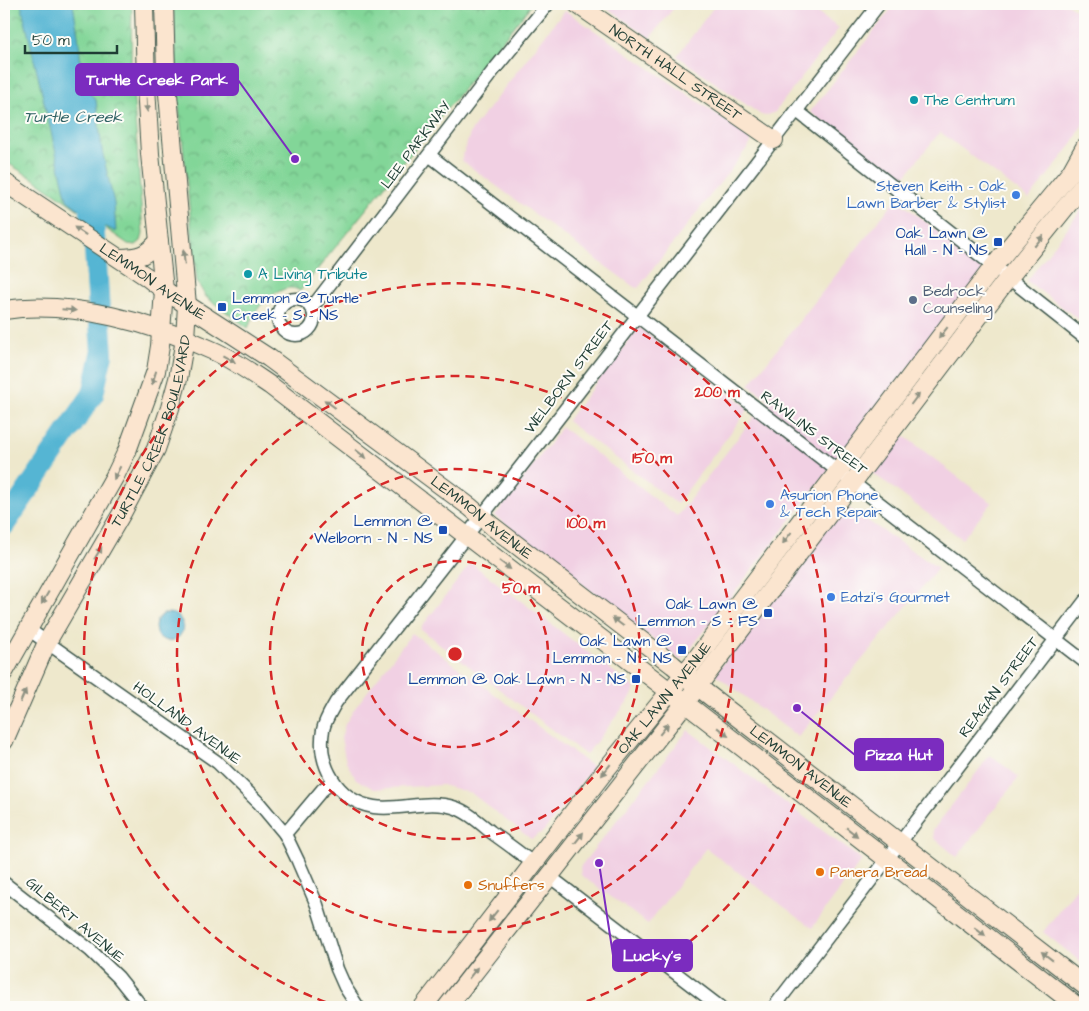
<svg xmlns="http://www.w3.org/2000/svg" width="1089" height="1011" viewBox="0 0 1089 1011" font-family="'Architects Daughter',sans-serif">
	<style>
		.built { fill: #f1d0e3 }
		.park { fill: url(#park-crowns); stroke: #508a66 }
		.water { fill: #54b5d3; stroke: #3a7984 }
		.lines { fill: none; stroke-linecap: round; stroke-linejoin: round }
		.river { stroke: #54b5d3; stroke-width: 22 }
		.street-casing { stroke: #3e574b; stroke-width: 15 }
		.secondary-casing { stroke: #3e574b; stroke-width: 20 }
		.street { stroke: #fff; stroke-width: 12 }
		.secondary { stroke: #fbe5cf; stroke-width: 18 }
		.oneway { fill: #8d9182 }
		.ring { fill: none; stroke: #d62828; stroke-width: 2.5; stroke-dasharray: 9 6 }
		.culture-dot { fill: #0f9aa8; stroke: #fdfcf7; stroke-width: 2 }
		.shop-dot { fill: #3f7fe0; stroke: #fdfcf7; stroke-width: 2 }
		.transit-dot { fill: #1a4fb4; stroke: #fdfcf7; stroke-width: 2 }
		.service-dot { fill: #5c6f8a; stroke: #fdfcf7; stroke-width: 2 }
		.food-dot { fill: #e8710a; stroke: #fdfcf7; stroke-width: 2 }
		.labels { text-anchor: middle; dominant-baseline: central; stroke-width: 4; stroke-linejoin: round; paint-order: stroke }
		.street-label { font-size: 15px; fill: #1f3d34; stroke: #fdfcf7 }
		.culture-label { font-size: 15px; fill: #0d838f; stroke: #fdfcf7; text-anchor: start }
		.shop-label { font-size: 15px; fill: #366cbe; stroke: #fdfcf7; text-anchor: start }
		.transit-label { font-size: 15px; fill: #164399; stroke: #fdfcf7; text-anchor: end }
		.service-label { font-size: 15px; fill: #4e5e75; stroke: #fdfcf7; text-anchor: start }
		.food-label { font-size: 15px; fill: #c56008; stroke: #fdfcf7; text-anchor: start }
		.water-label { font-size: 16px; font-style: italic; fill: #2f6164; stroke: #fdfcf7 }
		.centre { fill: #d62828; stroke: #fdfcf7; stroke-width: 2.5 }
		.ring-label { font-size: 15px; text-anchor: middle; font-weight: bold; fill: #d62828; stroke: #fdfcf7; stroke-width: 4; stroke-linejoin: round; paint-order: stroke }
		.leader { fill: none; stroke: #7b2cbf; stroke-width: 2 }
		.callout-dot { fill: #7b2cbf; stroke: #fdfcf7; stroke-width: 2 }
		.callout { fill: #7b2cbf; stroke: #7b2cbf; stroke-width: 2 }
		.callout-label { font-size: 16px; text-anchor: middle; font-weight: bold; fill: #fff }
	</style>
	<defs>
		<pattern id="park-crowns" width="20" height="18" patternUnits="userSpaceOnUse" patternTransform="scale(1.25)"><rect width="20" height="18" fill="#82d698"/><path d="M2 6a3 3 0 1 1 6 0M12 15a3 3 0 1 1 6 0" fill="none" stroke="#6aaf7d"/></pattern>
	</defs>
	<rect width="100%" height="100%" fill="#fdfcf7"/>
	<filter id="ink" filterUnits="userSpaceOnUse"><feTurbulence type="fractalNoise" baseFrequency=".02" numOctaves="2"/><feDisplacementMap in="SourceGraphic" scale="10" xChannelSelector="R" yChannelSelector="G"/><feConvolveMatrix kernelMatrix="1 2 1 2 8 2 1 2 1" color-interpolation-filters="sRGB"/></filter>
	<filter id="wash" filterUnits="userSpaceOnUse"><feTurbulence type="fractalNoise" baseFrequency=".0096" numOctaves="4" result="noise"/><feDisplacementMap in="SourceGraphic" scale="20" xChannelSelector="R" yChannelSelector="G"/><feGaussianBlur stdDeviation="1.12" result="paint"/><feColorMatrix in="noise" values="0 0 0 0 0 0 0 0 0 0 0 0 0 0 0 0 0 1.4 0 .05"/><feComposite in="paint" operator="in"/></filter>
	<g filter="url(#wash)">
		<rect width="100%" height="100%" fill="#eee8cc"/>
		<g class="built">
			<path d="M602 4H677L650 38Z"/>
			<path d="M716 4H804L839 28 775 112 766 116 761 115 677 56Z"/>
			<path d="M895 4H1067L1085 16V110L1084 122 1073 143 1029 199 940 132 901 181 810 112Z"/>
			<path d="M566 11 750 137 751 143 748 147 638 288 634 287 461 160 471 131 563 12Z"/>
			<path d="M896 199 986 268 681 661 495 516 562 427 677 516 768 399 749 385Z"/>
			<path d="M1085 205V324L1027 281Z"/>
			<path d="M639 327 749 408 677 504 567 421Z"/>
			<path d="M899 432 992 503 962 539 870 471Z"/>
			<path d="M844 505 938 568 798 737 715 674Z"/>
			<path d="M471 563 635 688 632 696 586 755 420 629Z"/>
			<path d="M412 633 593 767 544 831 531 839 471 793 442 785 374 789 356 779 346 762 341 738 345 724 355 708Z"/>
			<path d="M688 730 862 860 812 928 706 848 648 924 581 875 580 867Z"/>
			<path d="M990 755 1019 777 957 857 934 838 933 830Z"/>
			<path d="M1085 877V965L1043 932Z"/>
		</g>
		<g class="park">
			<path d="M4 4H132L131 59 143 234 141 241 136 245 128 244 34 179 4 161Z"/>
			<path d="M173 4H532L300 291C294 287 288 287 282 290 263 298 256 309 248 328L206 297 197 282 179 107Z"/>
		</g>
		<g class="water">
			<path d="M21 4H73C77 30 83 56 79 82L96 100 102 150 114 203 116 232 93 220 67 200Z"/>
			<circle cx="169" cy="627" r="14"/>
		</g>
		<g class="lines">
			<path class="river" d="M4 525 93 394 102 354 93 220 85 191"/>
		</g>
	</g>
	<g filter="url(#ink)">
		<g class="lines">
			<g class="street-casing">
				<g id="street">
					<path d="M797 111 1085 338"/>
					<path d="M429 155 1085 662"/>
					<circle cx="296" cy="317" r="18"/>
					<path d="M310 307 317 301 493 71 548 4"/>
					<path d="M28 629 217 762 259 803 285 834 298 861 317 905 337 969 345 987 358 1007"/>
					<path d="M285 834 322 790 333 781"/>
					<path d="M534 864C520 853 505 842 491 832 480 823 467 811 453 807 428 799 399 811 374 807 337 801 317 764 323 730 325 720 331 711 336 702L522 465 879 4"/>
					<path d="M549 876 720 1007"/>
					<path d="M4 883 90 950 118 977 142 1007"/>
					<path d="M774 1007 1085 601"/>
				</g>
			</g>
			<g class="secondary-casing">
				<g id="secondary">
					<path id="s1" d="M577 4 774 140"/>
					<path id="s2" d="M4 182 147 277 164 290 269 358 470 507 492 526 673 665 706 693 1085 986"/>
					<path d="M120 258C140 258 146 255 159 241"/>
					<path d="M4 310C72 300 154 323 216 352 235 361 253 374 271 386L694 710 1078 1007"/>
					<path d="M4 672 116 474 127 451 156 371 160 346 164 290 150 154 146 86 144 4"/>
					<path id="s3" d="M4 741 47 642 122 513 156 449 170 408 178 379 185 339 187 305 166 72 164 4"/>
					<path id="s4" d="M423 1007 604 772 693 663 994 266 1071 172 1085 147"/>
					<path d="M447 1007 685 703 1002 286 1085 183"/>
				</g>
			</g>
			<use href="#street" class="street"/>
			<use href="#secondary" class="secondary"/>
		</g>
		<defs><path id="oneway-solid" d="M-6-.8H1V-3.2L6.5 0L1 3.2V.8H-6Z" transform="scale(1.25)"/></defs>
		<g class="oneway">
			<use href="#oneway-solid" transform="translate(147 105) rotate(87)"/>
			<use href="#oneway-solid" transform="translate(80 231) rotate(-146)"/>
			<use href="#oneway-solid" transform="translate(1039 241) rotate(-50)"/>
			<use href="#oneway-solid" transform="translate(184 257) rotate(-96)"/>
			<use href="#oneway-solid" transform="translate(69 310) rotate(5)"/>
			<use href="#oneway-solid" transform="translate(943 333) rotate(128)"/>
			<use href="#oneway-solid" transform="translate(229 359) rotate(29)"/>
			<use href="#oneway-solid" transform="translate(154 378) rotate(107)"/>
			<use href="#oneway-solid" transform="translate(915 399) rotate(-53)"/>
			<use href="#oneway-solid" transform="translate(330 404) rotate(-144)"/>
			<use href="#oneway-solid" transform="translate(361 454) rotate(38)"/>
			<use href="#oneway-solid" transform="translate(117 473) rotate(117)"/>
			<use href="#oneway-solid" transform="translate(787 538) rotate(127)"/>
			<use href="#oneway-solid" transform="translate(98 553) rotate(-59)"/>
			<use href="#oneway-solid" transform="translate(505 565) rotate(37)"/>
			<use href="#oneway-solid" transform="translate(45 598) rotate(120)"/>
			<use href="#oneway-solid" transform="translate(618 622) rotate(-143)"/>
			<use href="#oneway-solid" transform="translate(23 696) rotate(-66)"/>
			<use href="#oneway-solid" transform="translate(664 729) rotate(-52)"/>
			<use href="#oneway-solid" transform="translate(723 732) rotate(38)"/>
			<use href="#oneway-solid" transform="translate(606 770) rotate(128)"/>
			<use href="#oneway-solid" transform="translate(852 832) rotate(38)"/>
			<use href="#oneway-solid" transform="translate(579 838) rotate(-52)"/>
			<use href="#oneway-solid" transform="translate(493 916) rotate(128)"/>
			<use href="#oneway-solid" transform="translate(980 932) rotate(38)"/>
			<use href="#oneway-solid" transform="translate(1047 956) rotate(-142)"/>
			<use href="#oneway-solid" transform="translate(473 973) rotate(-52)"/>
		</g>
	</g>
	<g class="ring">
		<circle cx="455" cy="654" r="93"/>
		<circle cx="455" cy="654" r="185"/>
		<circle cx="455" cy="654" r="278"/>
		<path d="M340 1007A371 371 0 1 1 570 1007"/>
	</g>
	<g class="culture-dot">
		<circle cx="914" cy="100" r="5"/>
		<circle cx="248" cy="274" r="5"/>
	</g>
	<g class="shop-dot">
		<circle cx="1016" cy="195" r="5"/>
		<circle cx="770" cy="504" r="5"/>
		<circle cx="831" cy="597" r="5"/>
	</g>
	<g class="transit-dot">
		<rect x="993" y="237" width="10" height="10" rx="2.5"/>
		<rect x="217" y="302" width="10" height="10" rx="2.5"/>
		<rect x="438" y="525" width="10" height="10" rx="2.5"/>
		<rect x="763" y="608" width="10" height="10" rx="2.5"/>
		<rect x="677" y="645" width="10" height="10" rx="2.5"/>
		<rect x="631" y="674" width="10" height="10" rx="2.5"/>
	</g>
	<circle class="service-dot" cx="913" cy="300" r="5"/>
	<g class="food-dot">
		<circle cx="820" cy="872" r="5"/>
		<circle cx="468" cy="885" r="5"/>
	</g>
	<g class="labels">
		<g class="street-label">
			<text stroke="none"><textPath href="#s1" startOffset="120">NORTH HALL STREET</textPath></text>
			<text transform="translate(416 145) rotate(-53)">LEE PARKWAY</text>
			<text stroke="none"><textPath href="#s2" startOffset="179">LEMMON AVENUE</textPath></text>
			<text transform="translate(569 377) rotate(-53)">WELBORN STREET</text>
			<text stroke="none"><textPath href="#s3" startOffset="345">TURTLE CREEK BOULEVARD</textPath></text>
			<text transform="translate(814 433) rotate(37)">RAWLINS STREET</text>
			<text stroke="none"><textPath href="#s2" startOffset="584">LEMMON AVENUE</textPath></text>
			<text transform="translate(999 687) rotate(-53)">REAGAN STREET</text>
			<text stroke="none"><textPath href="#s4" startOffset="392">OAK LAWN AVENUE</textPath></text>
			<text transform="translate(187 723) rotate(36)">HOLLAND AVENUE</text>
			<text stroke="none"><textPath href="#s2" startOffset="989">LEMMON AVENUE</textPath></text>
			<text transform="translate(75 920) rotate(40)">GILBERT AVENUE</text>
		</g>
		<g class="culture-label">
			<text x="924" y="100">The Centrum</text>
			<text x="258" y="274">A Living Tribute</text>
		</g>
		<g class="shop-label">
			<text x="1006" y="186" text-anchor="end">Steven Keith - Oak<tspan x="1006" dy="17">Lawn Barber &amp; Stylist</tspan></text>
			<text x="780" y="495">Asurion Phone<tspan x="780" dy="17">&amp; Tech Repair</tspan></text>
			<text x="841" y="597">Eatzi's Gourmet</text>
		</g>
		<g class="transit-label">
			<text x="988" y="233">Oak Lawn @<tspan x="988" dy="17">Hall - N - NS</tspan></text>
			<text x="232" y="298" text-anchor="start">Lemmon @ Turtle<tspan x="232" dy="17">Creek - S - NS</tspan></text>
			<text x="433" y="521">Lemmon @<tspan x="433" dy="17">Welborn - N - NS</tspan></text>
			<text x="758" y="604">Oak Lawn @<tspan x="758" dy="17">Lemmon - S - FS</tspan></text>
			<text x="672" y="641">Oak Lawn @<tspan x="672" dy="17">Lemmon - N - NS</tspan></text>
			<text x="626" y="679">Lemmon @ Oak Lawn - N - NS</text>
		</g>
		<g class="service-label">
			<text x="923" y="291">Bedrock<tspan x="923" dy="17">Counseling</tspan></text>
		</g>
		<g class="food-label">
			<text x="830" y="872">Panera Bread</text>
			<text x="478" y="885">Snuffers</text>
		</g>
		<g class="water-label">
			<text x="73" y="117">Turtle Creek</text>
		</g>
	</g>
	<circle cx="455" cy="654" r="8" class="centre"/>
	<g class="ring-label">
		<text x="717" y="397">200 m</text>
		<text x="652" y="463">150 m</text>
		<text x="586" y="528">100 m</text>
		<text x="521" y="593">50 m</text>
	</g>
	<path class="leader" d="M295 159L238 80M797 708L855 755M599 863L613 955"/>
	<g class="callout-dot">
		<circle cx="295" cy="159" r="5"/>
		<circle cx="797" cy="708" r="5"/>
		<circle cx="599" cy="863" r="5"/>
	</g>
	<g class="callout">
		<rect x="76" y="64" width="162" height="31" rx="5"/>
		<rect x="855" y="739" width="88" height="31" rx="5"/>
		<rect x="613" y="940" width="79" height="31" rx="5"/>
	</g>
	<g class="callout-label">
		<text x="157" y="85">Turtle Creek Park</text>
		<text x="899" y="760">Pizza Hut</text>
		<text x="652" y="961">Lucky's</text>
	</g>
	<rect width="1089" height="1011" fill="none" stroke="#fdfcf7" stroke-width="20"/>
	<path d="M25 45v8h92v-8" fill="none" stroke="#1f3d34" stroke-width="2.5"/>
	<text x="32" y="45" font-size="15" fill="#1f3d34" stroke="#fdfcf7" stroke-width="4" paint-order="stroke">50 m</text>
</svg>
